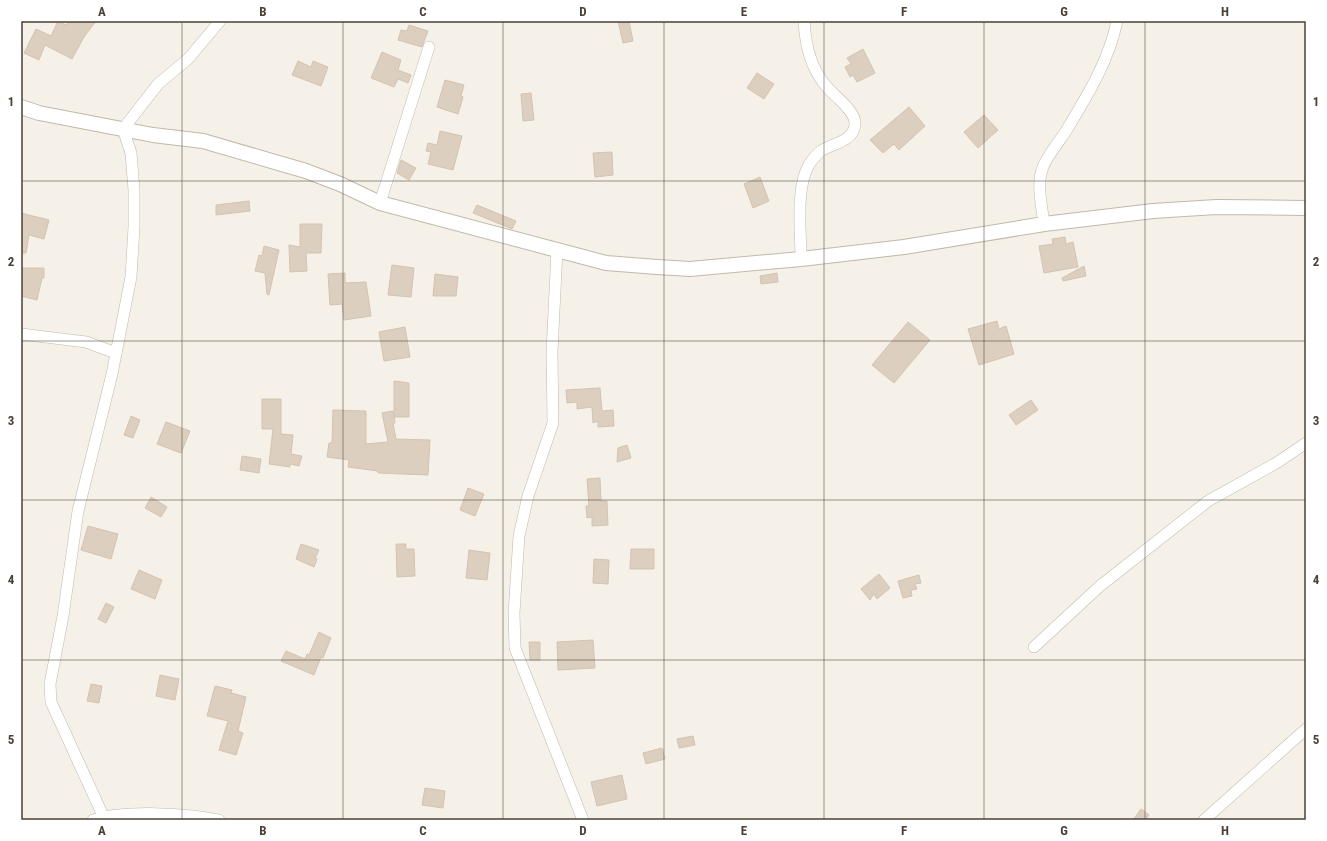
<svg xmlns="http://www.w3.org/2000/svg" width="1327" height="841" viewBox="0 0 1327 841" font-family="'Roboto Condensed',sans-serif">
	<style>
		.building { fill: #dccfbf; stroke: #d4c3af }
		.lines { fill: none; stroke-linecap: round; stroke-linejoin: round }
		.minor-casing { stroke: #c2b8aa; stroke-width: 12 }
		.tertiary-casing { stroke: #c2b8aa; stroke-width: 16 }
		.minor { stroke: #fff; stroke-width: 11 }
		.tertiary { stroke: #fff; stroke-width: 14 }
		.grid { fill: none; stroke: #4a4136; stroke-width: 1; stroke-opacity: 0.55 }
		.neatline { fill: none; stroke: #4a4136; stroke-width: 1.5 }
		.grid-label { font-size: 13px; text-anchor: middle; font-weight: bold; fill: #4a4136 }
	</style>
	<rect width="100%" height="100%" fill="#f6f1e8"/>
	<g class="building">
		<path d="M58 21 66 25 69 21H96L84 37 72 59 45 45 39 60 24 53 36 29 51 36Z"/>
		<path d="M618 21H629L633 41 623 43Z"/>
		<path d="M409 25 428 31 422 47 398 40 401 30 407 31Z"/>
		<path d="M863 49 875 73 857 82 853 75 850 77 845 67 851 64 847 58Z"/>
		<path d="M382 52 401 60 398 70 411 75 408 83 398 79 394 87 371 78Z"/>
		<path d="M298 61 311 67 313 61 328 67 321 86 292 75Z"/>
		<path d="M757 73 774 84 764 99 747 88Z"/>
		<path d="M445 80 464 85 461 96 463 97 458 114 437 107Z"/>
		<path d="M531 93 534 120 523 121 521 94Z"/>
		<path d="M909 107 925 126 899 150 894 144 883 153 870 140Z"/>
		<path d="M984 115 998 130 978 148 964 132Z"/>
		<path d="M440 131 462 136 453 170 428 164 431 152 426 151 428 143 437 145Z"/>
		<path d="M612 152 613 175 595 177 593 153Z"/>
		<path d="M401 160 416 168 409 180 397 173Z"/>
		<path d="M760 177 769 201 753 208 744 184Z"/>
		<path d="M249 201 250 211 216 215V205Z"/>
		<path d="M477 205 516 221 512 229 473 213Z"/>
		<path d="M21 213 49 220 44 239 29 235 26 253H21Z"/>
		<path d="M300 224H322L321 253H306L307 271 290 272 289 245 300 247Z"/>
		<path d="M1065 237 1066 244 1073 242 1078 267 1044 273 1039 246 1053 244 1052 239Z"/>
		<path d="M264 246 279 250 269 295 267 294 265 273 255 271 259 255 262 256Z"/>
		<path d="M392 265 414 268 411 297 388 295Z"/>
		<path d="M1084 266 1086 276 1063 281 1062 278Z"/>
		<path d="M21 268H44V278H42L37 300 21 296Z"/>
		<path d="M345 273V283L366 282 371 316 344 320 342 304 330 305 328 274Z"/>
		<path d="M777 273 778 282 761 284 760 276Z"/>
		<path d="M435 274 458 277 456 296H433Z"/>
		<path d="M997 321 999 329 1006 326 1014 354 979 365 968 329Z"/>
		<path d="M908 322 930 340 894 383 872 365Z"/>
		<path d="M405 327 410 357 384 361 379 332Z"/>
		<path d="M394 381 409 383V417H394Z"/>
		<path d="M600 388 602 411 613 410 614 426 598 427V421L593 423 592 407 577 409V402L567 403 566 390Z"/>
		<path d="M262 399H281V434L293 435 291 454 302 456 299 466 290 464V467L269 464 273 429H262Z"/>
		<path d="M1031 400 1038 410 1016 425 1009 415Z"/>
		<path d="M333 410 366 411V444L388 442 382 413 393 411 395 423H393L396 439 430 440 428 475 378 473V471L348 467 349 460 327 457 329 443H332Z"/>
		<path d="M131 416 140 420 133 438 124 435Z"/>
		<path d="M166 422 190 431 181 453 157 444Z"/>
		<path d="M627 445 631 458 617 462 618 448Z"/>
		<path d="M242 456 261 459 259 473 240 470Z"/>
		<path d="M600 478 601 501H607L608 525 592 526V517L587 518 586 506H589L587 479Z"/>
		<path d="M468 488 484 494 475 516 460 510Z"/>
		<path d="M151 497 167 507 161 517 145 508Z"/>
		<path d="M88 526 118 534 111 559 81 550Z"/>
		<path d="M301 544 319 550 315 558 317 559 314 567 296 559Z"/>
		<path d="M396 544H406V549H414L415 576 397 577Z"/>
		<path d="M631 549H654V569H630Z"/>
		<path d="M469 550 490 553 487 580 466 578Z"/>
		<path d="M594 559 609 560 608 584 593 583Z"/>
		<path d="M139 570 162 580 155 599 131 589Z"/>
		<path d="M879 574 890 588 877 599 874 594 870 600 861 589Z"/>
		<path d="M919 575 921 583 915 584 917 589 911 590 912 596 903 598 898 581Z"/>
		<path d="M106 603 114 607 106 623 98 619Z"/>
		<path d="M319 632 331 638 323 658 321 657 314 675 281 661 286 651 305 659 307 654 309 655Z"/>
		<path d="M593 640 595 668 558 670 557 642Z"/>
		<path d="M529 642H540V660H530Z"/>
		<path d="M160 675 179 679 175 700 156 696Z"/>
		<path d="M91 684 102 686 99 703 87 701Z"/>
		<path d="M215 686 232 690 231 693 246 697 238 731 243 733 236 755 219 750 228 721 207 716Z"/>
		<path d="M693 736 695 745 679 748 677 739Z"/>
		<path d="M662 748 665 759 646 764 643 753Z"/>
		<path d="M622 775 627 799 597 806 591 782Z"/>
		<path d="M425 788 445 791 443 808 422 805Z"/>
		<path d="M1141 809 1149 815 1145 820H1133Z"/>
	</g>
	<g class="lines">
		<g class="minor-casing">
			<g id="minor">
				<path d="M380 203 429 47"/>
				<path d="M1044 224C1042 206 1036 184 1043 167 1046 158 1060 140 1066 131 1087 96 1109 61 1117 21"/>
				<path d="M557 250 552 352 553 423 528 496 519 536 514 613 515 648 583 820"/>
				<path d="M801 259C801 232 795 186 810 163 813 159 817 154 821 151 832 143 854 142 855 124 856 111 834 96 826 86 822 82 819 76 816 71 808 56 805 38 804 21"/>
				<path d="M21 334 86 342 116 353"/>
				<path d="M1034 647 1100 586 1208 501 1278 462 1306 443"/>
				<path d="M93 820C124 810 187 813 219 820"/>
				<path d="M105 820 51 702 50 684 63 616 78 511 112 374 131 277 134 227V190L131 153 123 129 158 84 188 59 220 21"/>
				<path d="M1204 820 1306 729"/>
			</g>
		</g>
		<g class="tertiary-casing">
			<path id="tertiary" d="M21 107 39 113 153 135 203 141 306 171 340 184 380 203 606 263 657 267 690 269 801 259 904 247 1044 224 1153 211 1216 207 1306 208"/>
		</g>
		<use href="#minor" class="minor"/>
		<use href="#tertiary" class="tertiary"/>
	</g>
	<path class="grid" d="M182 21V820M343 21V820M503 21V820M664 21V820M824 21V820M984 21V820M1145 21V820M21 181H1306M21 341H1306M21 500H1306M21 660H1306"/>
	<rect width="1327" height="841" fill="none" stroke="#ffffff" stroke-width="44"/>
	<rect x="22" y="22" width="1283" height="797" class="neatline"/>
	<g class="grid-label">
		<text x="102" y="16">A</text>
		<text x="263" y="16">B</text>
		<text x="423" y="16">C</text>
		<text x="583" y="16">D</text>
		<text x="744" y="16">E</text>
		<text x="904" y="16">F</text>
		<text x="1064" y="16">G</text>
		<text x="1225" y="16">H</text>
		<text x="11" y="106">1</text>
		<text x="1316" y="106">1</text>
		<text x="11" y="266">2</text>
		<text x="1316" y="266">2</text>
		<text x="11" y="425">3</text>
		<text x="1316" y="425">3</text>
		<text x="11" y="584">4</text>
		<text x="1316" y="584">4</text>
		<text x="11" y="744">5</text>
		<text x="1316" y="744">5</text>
		<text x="102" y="835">A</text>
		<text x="263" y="835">B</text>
		<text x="423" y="835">C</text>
		<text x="583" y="835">D</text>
		<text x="744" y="835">E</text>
		<text x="904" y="835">F</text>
		<text x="1064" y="835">G</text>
		<text x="1225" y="835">H</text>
	</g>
</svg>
